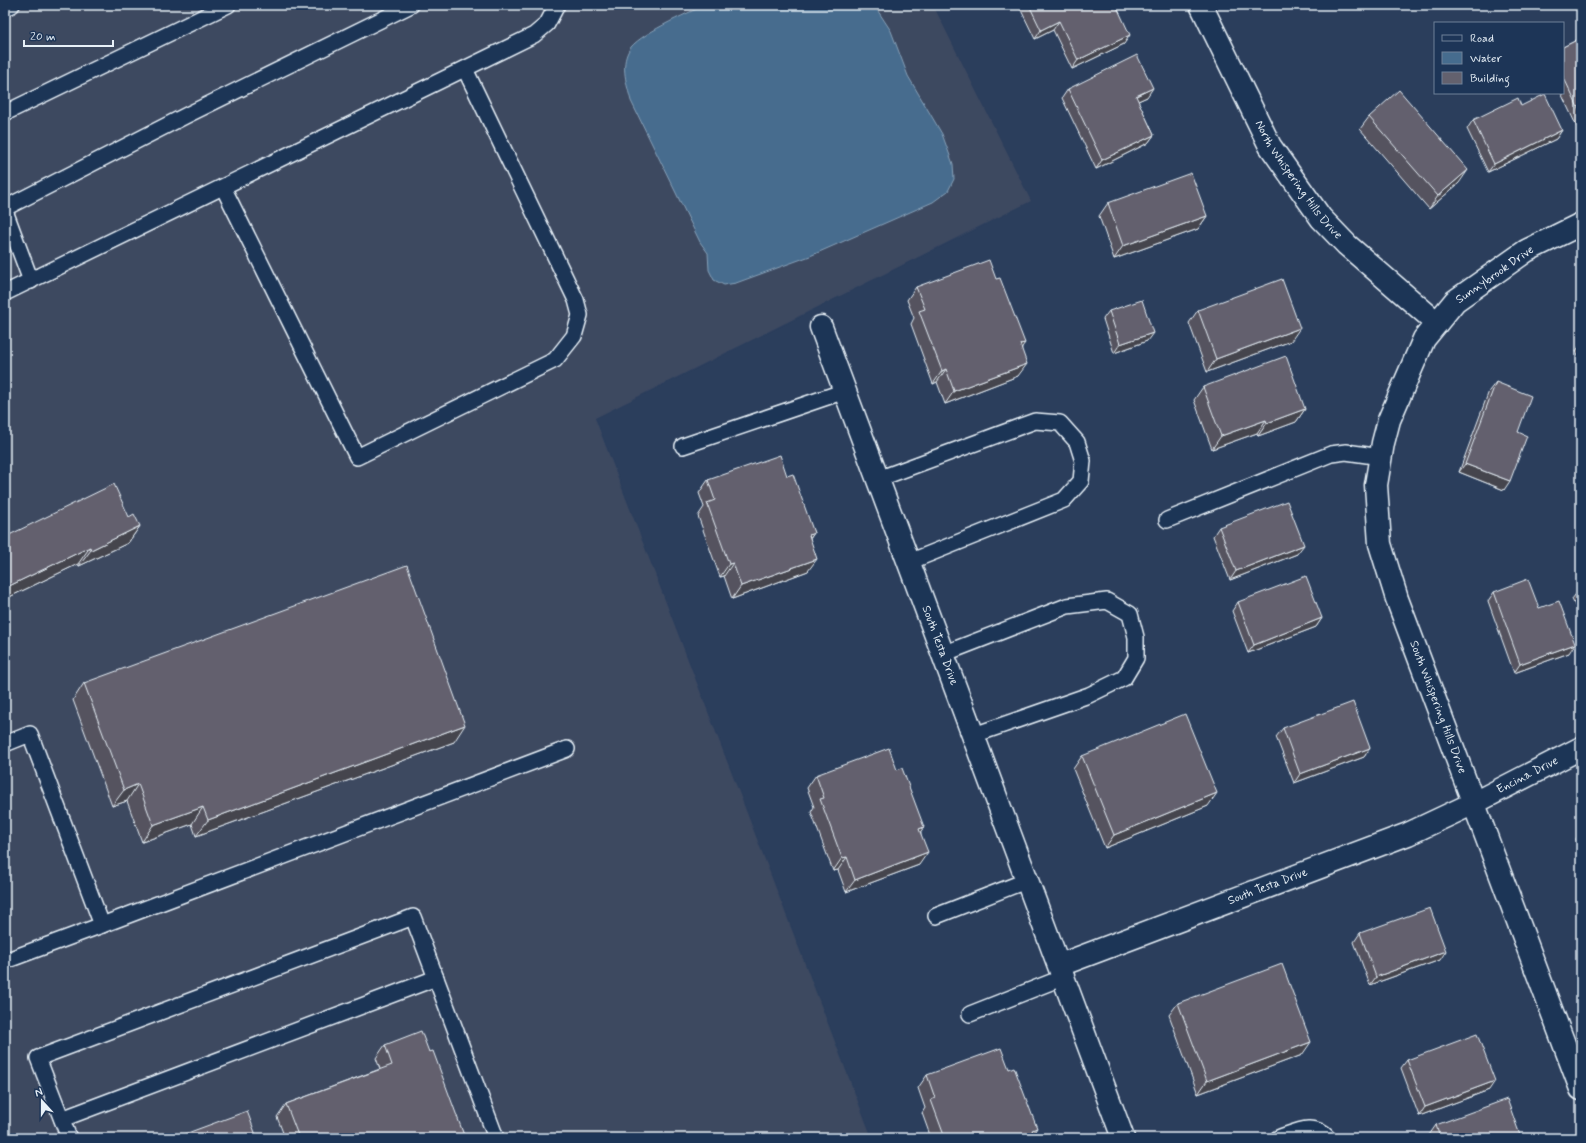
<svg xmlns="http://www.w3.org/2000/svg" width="1586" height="1143" viewBox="0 0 1586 1143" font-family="Mynerve,sans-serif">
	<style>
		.built { fill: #3c4861 }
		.water { fill: #466c8e; stroke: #87a1b8 }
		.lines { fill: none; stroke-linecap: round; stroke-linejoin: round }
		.lane-casing { stroke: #e8f1f8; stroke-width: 18 }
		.street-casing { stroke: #e8f1f8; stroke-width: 25 }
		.lane { stroke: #1d3557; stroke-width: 15 }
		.street { stroke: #1d3557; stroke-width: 22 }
		.wall { fill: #55535f; stroke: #e8f1f8 }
		.shaded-wall { fill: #45444d; stroke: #e8f1f8 }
		.building { fill: #63616e; stroke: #e8f1f8 }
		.labels { text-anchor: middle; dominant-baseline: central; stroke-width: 3.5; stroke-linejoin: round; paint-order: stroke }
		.street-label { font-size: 12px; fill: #e8f1f8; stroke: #1d3557 }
	</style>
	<rect width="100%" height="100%" fill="#2b3e5c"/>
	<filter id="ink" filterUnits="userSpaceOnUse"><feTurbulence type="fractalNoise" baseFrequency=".025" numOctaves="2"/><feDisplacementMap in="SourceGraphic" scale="8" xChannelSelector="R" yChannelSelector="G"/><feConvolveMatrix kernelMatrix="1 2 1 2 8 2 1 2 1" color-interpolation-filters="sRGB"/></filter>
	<g filter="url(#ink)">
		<path class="built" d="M5 5H933L1031 201 595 418 872 1138H5Z"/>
		<path class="water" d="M705 5H874L891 31 908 76 942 134 953 164 954 179 948 191 933 202 810 256 736 283 724 285 714 280 709 270 708 253 700 242 631 101C627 85 620 66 629 50 637 35 688 13 705 5Z"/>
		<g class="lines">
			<g class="lane-casing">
				<g id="lane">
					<path d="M5 8 12 5"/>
					<path d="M5 113 228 5"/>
					<path d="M223 187 357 457 555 360 574 336 580 315 576 300 465 69"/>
					<path d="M5 208 187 115 411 5"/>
					<path d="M5 211 31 281"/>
					<path d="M5 293 534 35 547 24 557 5"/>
					<path d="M683 446 845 391"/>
					<path d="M878 479 1035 421 1060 423 1077 442 1083 461 1081 481 1064 500 909 562"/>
					<path d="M1167 520 1331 454 1346 452 1381 457"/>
					<path d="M943 654 1067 606 1107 601 1130 614 1136 637V658L1124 678 1089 695 974 735"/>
					<path d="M5 744 30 734 102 925 5 961"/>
					<path d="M936 916 1028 880"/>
					<path d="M102 925 567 749"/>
					<path d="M970 1014 1064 977"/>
					<path d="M62 1119 436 978"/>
					<path d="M69 1138 38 1058 413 917 496 1138"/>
					<path d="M1278 1138C1296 1132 1313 1121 1328 1138"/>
				</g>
			</g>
			<g class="street-casing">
				<g id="street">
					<path id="s1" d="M1201 5 1270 146 1321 218 1347 245 1437 323"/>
					<path id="s2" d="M1581 224 1526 251 1455 301 1424 339 1389 420 1383 443 1376 485 1380 544 1397 599 1581 1089"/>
					<path id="s3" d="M821 327 1123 1138"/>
					<path id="s4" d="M1060 965 1408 834 1474 803 1581 748"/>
				</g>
			</g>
			<use href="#lane" class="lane"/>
			<use href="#street" class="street"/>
		</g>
		<g class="wall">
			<path d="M1020 5H1110L1124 44 1072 69 1053 30 1035 39 1019 6Z"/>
			<path d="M1581 38V125L1577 127 1561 93H1563V47Z"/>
			<path d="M1068 89 1147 97 1138 101 1154 135 1148 143 1096 169 1062 98Z"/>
			<path d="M1521 106 1562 130 1556 139 1488 172 1467 129 1473 120Z"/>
			<path d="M1369 117 1459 183 1429 209 1360 129Z"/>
			<path d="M1108 203 1207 216 1198 229 1114 259 1099 216Z"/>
			<path d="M916 287 1022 347 1018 376 945 404 937 382 933 384 911 324 914 318 907 300Z"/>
			<path d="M1198 310 1291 341 1207 372 1189 323Z"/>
			<path d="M1109 311 1147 341 1114 353 1103 319Z"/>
			<path d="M1581 344V361L1576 351Z"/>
			<path d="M1496 382 1518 432 1504 490 1459 472 1489 391Z"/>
			<path d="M1203 387 1305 409 1296 422 1258 436 1257 433 1212 449 1194 400Z"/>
			<path d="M787 476 814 533 810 539 808 571 732 599 724 576 720 577 698 516 704 507 699 493 708 480Z"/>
			<path d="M129 517 140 526 128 543 79 566 78 564 5 599Z"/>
			<path d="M1219 527 1297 554 1230 580 1213 536Z"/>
			<path d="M1581 589V619L1572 599 1579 590Z"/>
			<path d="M1494 592 1539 608 1569 653 1514 673 1488 601Z"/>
			<path d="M1238 602 1322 618 1316 627 1248 653 1232 611Z"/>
			<path d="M84 683 454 742 196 836 192 824 142 842 127 801 112 806 73 700Z"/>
			<path d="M1283 728 1370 748 1364 757 1294 783 1276 737Z"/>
			<path d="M1082 756 1208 806 1105 848 1073 769Z"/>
			<path d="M816 775 921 832 919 865 846 892 838 870 833 871 811 812 814 807 807 788Z"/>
			<path d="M1581 832V851L1576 839Z"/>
			<path d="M1360 933 1440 960 1370 985 1354 942Z"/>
			<path d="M1178 1003 1302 1055 1198 1094 1169 1015Z"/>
			<path d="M385 1045 429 1052 465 1138H285L277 1117 286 1104 380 1069 376 1058Z"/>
			<path d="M1407 1060 1489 1090 1419 1116 1401 1068Z"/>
			<path d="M927 1075 1033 1133 1035 1138H931L922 1113 925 1108 918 1088Z"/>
			<path d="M1436 1125 1521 1138H1427Z"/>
		</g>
		<g class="shaded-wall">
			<path d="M1059 21 1053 30 1035 39 1041 30Z"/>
			<path d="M1130 35 1124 44 1072 69 1078 60Z"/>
			<path d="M1153 88 1147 97 1129 105 1136 96Z"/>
			<path d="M1581 121V125L1577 127Z"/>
			<path d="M1562 130 1556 139 1488 172 1494 164Z"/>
			<path d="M1154 135 1148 143 1096 169 1102 160Z"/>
			<path d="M1468 170 1459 183 1429 209 1438 196Z"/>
			<path d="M1207 216 1198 229 1114 259 1123 246Z"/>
			<path d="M1300 328 1291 341 1207 372 1216 359Z"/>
			<path d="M1153 333 1147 341 1114 353 1120 344Z"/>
			<path d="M1025 343 1016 355 1020 344Z"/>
			<path d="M1027 364 1018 376 945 404 954 391Z"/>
			<path d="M946 369 937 382 933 384 942 371Z"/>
			<path d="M1305 409 1296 422 1258 436 1267 423Z"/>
			<path d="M1266 420 1257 433 1212 449 1221 436Z"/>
			<path d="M1465 464 1510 481 1504 490 1459 472Z"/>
			<path d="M140 526 128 543 79 566 91 550Z"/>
			<path d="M814 533 805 546 809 535Z"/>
			<path d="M1304 545 1297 554 1230 580 1236 571Z"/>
			<path d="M90 547 78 564 5 599V588Z"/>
			<path d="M817 559 808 571 732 599 741 586Z"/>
			<path d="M733 563 724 576 720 577 729 564Z"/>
			<path d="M1322 618 1316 627 1248 653 1254 645Z"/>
			<path d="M1575 644 1569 653 1514 673 1520 664Z"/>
			<path d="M465 725 454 742 196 836 208 820Z"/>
			<path d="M1370 748 1364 757 1294 783 1300 774Z"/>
			<path d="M138 784 127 801 112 806 124 790Z"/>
			<path d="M1217 793 1208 806 1105 848 1114 835Z"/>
			<path d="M203 807 192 824 142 842 153 825Z"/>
			<path d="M924 827 915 840 919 829Z"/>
			<path d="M928 852 919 865 846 892 855 880Z"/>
			<path d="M847 857 838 870 833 871 842 858Z"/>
			<path d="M1446 951 1440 960 1370 985 1376 977Z"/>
			<path d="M1311 1042 1302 1055 1198 1094 1207 1081Z"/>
			<path d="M1495 1081 1489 1090 1419 1116 1425 1107Z"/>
			<path d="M1037 1128 1030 1138 1032 1130Z"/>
		</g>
		<g class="building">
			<path d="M1029 5H1110L1111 6 1113 5H1116L1130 35 1078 60 1059 21 1041 30Z"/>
			<path d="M1581 38V114L1563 76V47Z"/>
			<path d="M1137 55 1153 88 1136 96 1154 135 1102 160 1068 89Z"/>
			<path d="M1399 90 1468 170 1438 196 1369 117Z"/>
			<path d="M1545 94 1562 130 1494 164 1473 120 1518 98 1521 106Z"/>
			<path d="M1191 173 1207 216 1123 246 1108 203Z"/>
			<path d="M989 260 996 279 1000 278 1025 343 1020 344 1027 364 954 391 946 369 942 371 919 311 925 309 916 287Z"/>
			<path d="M1282 279 1300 328 1216 359 1198 310Z"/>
			<path d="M1142 300 1153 333 1120 344 1109 311Z"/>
			<path d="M1286 356 1305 409 1267 423 1266 420 1221 436 1203 387Z"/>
			<path d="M1496 382 1531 396 1518 432 1527 436 1510 481 1465 464Z"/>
			<path d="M780 455 787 476 793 474 814 533 809 535 817 559 741 586 733 563 729 564 707 503 715 500 708 480Z"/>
			<path d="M114 484 129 517 134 514 140 526 91 550 90 547 5 588V537Z"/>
			<path d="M1287 501 1304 545 1236 571 1219 527Z"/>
			<path d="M407 565 465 725 208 820 203 807 153 825 138 784 124 790 84 683Z"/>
			<path d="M1306 576 1322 618 1254 645 1238 602Z"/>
			<path d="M1528 579 1539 608 1559 601 1575 644 1520 664 1494 592Z"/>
			<path d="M1581 589V596L1579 590Z"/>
			<path d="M1353 702 1370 748 1300 774 1283 728Z"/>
			<path d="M1185 714 1217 793 1114 835 1082 756Z"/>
			<path d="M889 748 897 770 902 768 924 827 919 829 928 852 855 880 847 857 842 858 820 799 824 798 816 775Z"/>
			<path d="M1430 908 1446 951 1376 977 1360 933Z"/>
			<path d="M1282 964 1311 1042 1207 1081 1178 1003Z"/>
			<path d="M421 1031 429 1052 433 1051 465 1138H299L286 1104 392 1065 385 1045Z"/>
			<path d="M1477 1034 1495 1081 1425 1107 1407 1060Z"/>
			<path d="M1001 1048 1009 1069 1014 1067 1037 1128 1032 1130 1035 1138H945L931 1100 935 1098 927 1075Z"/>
			<path d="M1507 1099 1521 1138H1440L1436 1125Z"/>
			<path d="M247 1111 257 1138H174Z"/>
		</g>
	</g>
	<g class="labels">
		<g class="street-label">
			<text stroke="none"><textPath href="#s1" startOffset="201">North Whispering Hills Drive</textPath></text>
			<text transform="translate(1495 275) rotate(-35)">Sunnybrook Drive</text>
			<text stroke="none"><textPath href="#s3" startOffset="340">South Testa Drive</textPath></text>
			<text stroke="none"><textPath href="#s2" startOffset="584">South Whispering Hills Drive</textPath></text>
			<text stroke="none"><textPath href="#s4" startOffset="505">Encina Drive</textPath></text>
			<text stroke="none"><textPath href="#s4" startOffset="222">South Testa Drive</textPath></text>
		</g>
	</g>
	<rect width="1586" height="1143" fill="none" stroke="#1d3557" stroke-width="20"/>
	<rect x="10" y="10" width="1566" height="1123" fill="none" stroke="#e8f1f8" stroke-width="1.5" filter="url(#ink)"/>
	<rect x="1434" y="22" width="130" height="72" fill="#1d3557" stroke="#6e8097"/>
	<rect x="1442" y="35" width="20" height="6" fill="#1d3557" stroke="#6e8097"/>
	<text x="1470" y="42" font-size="12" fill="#e8f1f8">Road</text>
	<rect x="1442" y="52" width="20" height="12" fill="#466c8e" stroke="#6e8097"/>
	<text x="1470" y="62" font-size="12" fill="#e8f1f8">Water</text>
	<rect x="1442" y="72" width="20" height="12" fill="#63616e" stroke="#6e8097"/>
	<text x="1470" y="82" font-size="12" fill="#e8f1f8">Building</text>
	<g transform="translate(42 1101) rotate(339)" stroke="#1d3557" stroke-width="3" paint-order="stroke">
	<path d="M0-3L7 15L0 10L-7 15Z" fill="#e8f1f8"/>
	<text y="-6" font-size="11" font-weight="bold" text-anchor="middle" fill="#e8f1f8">N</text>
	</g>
	<path d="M24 40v6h89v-6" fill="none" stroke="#e8f1f8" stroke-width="2"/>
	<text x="30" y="40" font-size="12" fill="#e8f1f8" stroke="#1d3557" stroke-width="3" paint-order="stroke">20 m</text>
</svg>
